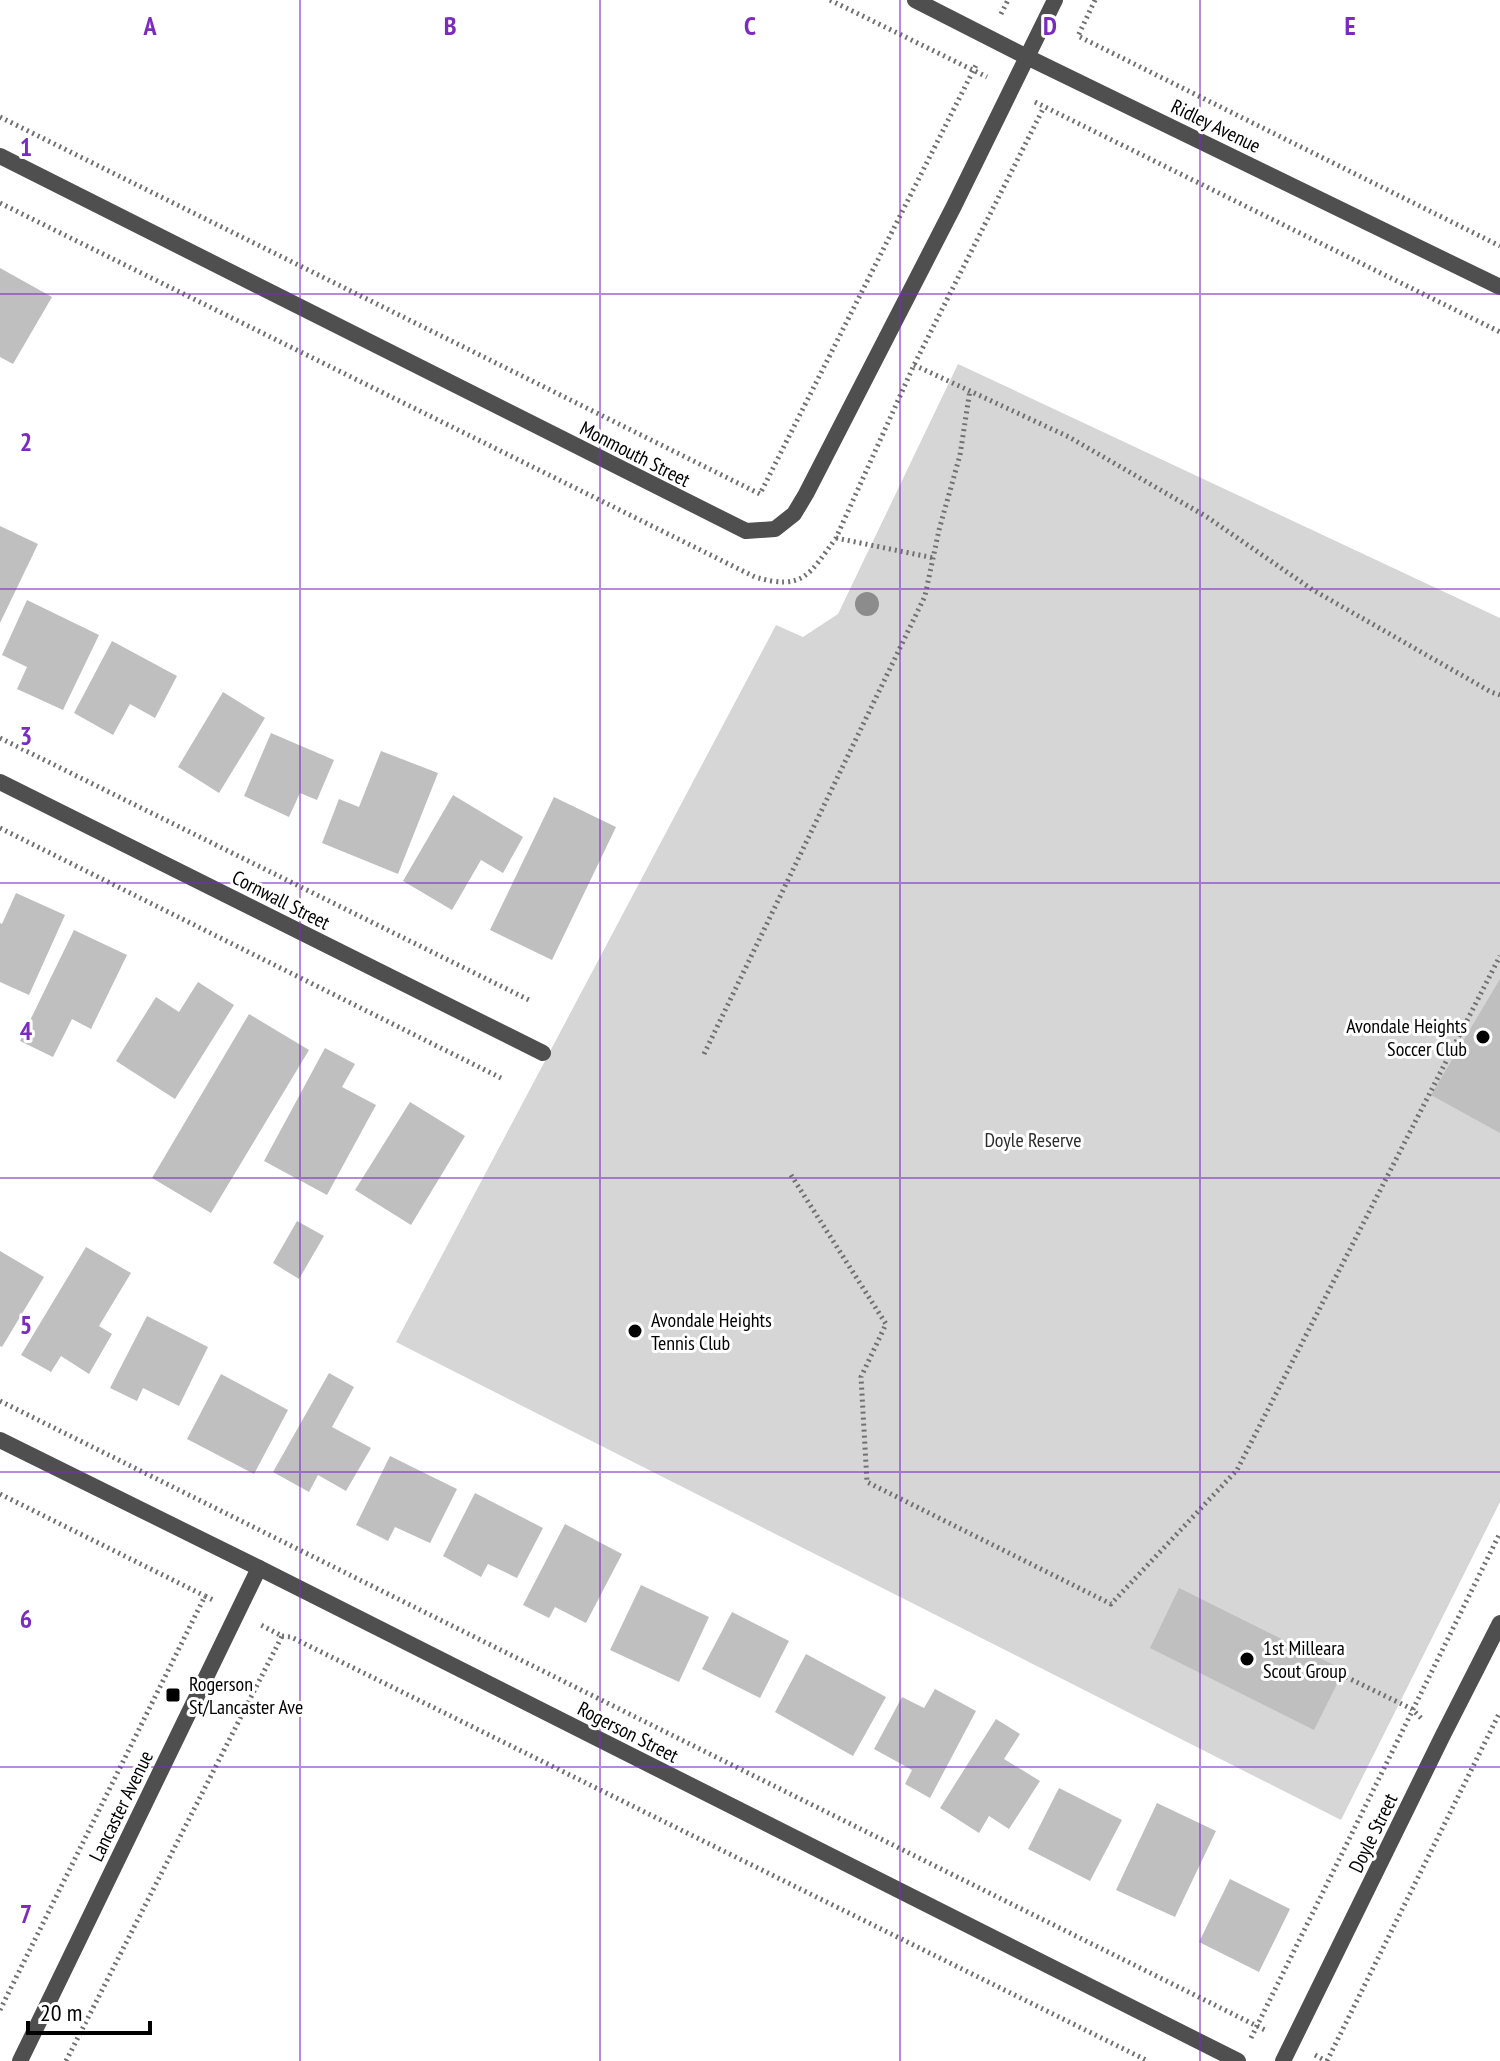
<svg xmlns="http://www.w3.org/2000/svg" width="1500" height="2061" viewBox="0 0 1500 2061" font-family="'PT Sans Narrow',sans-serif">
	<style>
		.green { fill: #d6d6d6 }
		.building { fill: #bfbfbf }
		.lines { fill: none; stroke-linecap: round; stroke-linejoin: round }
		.path { stroke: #717171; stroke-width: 5; stroke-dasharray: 2 4; stroke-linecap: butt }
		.street { stroke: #4f4f4f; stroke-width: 16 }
		.tree { fill: #8c8c8c }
		.grid { fill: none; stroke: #7b2cbf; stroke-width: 2; stroke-opacity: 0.55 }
		.poi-dot { fill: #000; stroke: #fff; stroke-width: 3 }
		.labels { text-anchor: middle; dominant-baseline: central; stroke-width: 6; stroke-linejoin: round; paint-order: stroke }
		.street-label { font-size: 20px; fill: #000; stroke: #fff }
		.poi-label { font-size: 20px; fill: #000; stroke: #fff; text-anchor: start }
		.park-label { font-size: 20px; fill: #2d2d2d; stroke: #fff }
		.grid-label { font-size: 26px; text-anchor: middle; font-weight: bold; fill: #7b2cbf; stroke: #fff; stroke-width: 6; stroke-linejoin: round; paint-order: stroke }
	</style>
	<rect width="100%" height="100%" fill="#fff"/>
	<path class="green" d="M958 364 1500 618V1502L1341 1820 396 1342 776 625 803 637 838 614Z"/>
	<g class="building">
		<path d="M0 268 52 297 13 364 0 357Z"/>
		<path d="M0 526 38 544 0 623Z"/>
		<path d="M27 600 99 635 63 710 17 689 27 667 2 655Z"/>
		<path d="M112 641 177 676 155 718 130 704 113 735 74 713Z"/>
		<path d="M223 692 265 718 219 793 178 767Z"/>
		<path d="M271 733 334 760 317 800 300 793 289 817 244 796Z"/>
		<path d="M381 751 438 773 398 874 322 843 339 799 359 807Z"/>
		<path d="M453 795 523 837 503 873 481 860 452 910 403 881Z"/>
		<path d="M554 797 616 827 552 960 490 930Z"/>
		<path d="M16 893 65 915 29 995 0 982V923L2 924Z"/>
		<path d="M74 930 127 955 91 1029 72 1019 53 1057 20 1041Z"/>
		<path d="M1500 979V1133L1431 1095Z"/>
		<path d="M198 982 234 1005 175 1099 116 1061 156 997 179 1012Z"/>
		<path d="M249 1014 309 1050 211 1213 152 1178Z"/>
		<path d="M325 1048 355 1064 342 1087 376 1105 327 1195 264 1161Z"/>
		<path d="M410 1102 465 1136 411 1225 355 1190Z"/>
		<path d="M297 1221 324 1236 299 1279 273 1263Z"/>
		<path d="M86 1247 131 1273 99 1326 112 1334 89 1374 61 1356 51 1372 21 1355Z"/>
		<path d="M0 1251 44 1277 2 1347 0 1346Z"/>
		<path d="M147 1316 208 1347 179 1406 143 1388 137 1401 110 1388Z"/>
		<path d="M329 1373 354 1387 332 1427 371 1448 346 1491 318 1475 309 1492 273 1472Z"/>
		<path d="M221 1374 288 1410 254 1474 187 1439Z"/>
		<path d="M390 1456 457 1489 430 1543 395 1527 388 1541 356 1525Z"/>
		<path d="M475 1493 543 1528 517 1578 488 1564 481 1577 443 1556Z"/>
		<path d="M565 1524 622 1554 586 1623 555 1607 549 1618 523 1605Z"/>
		<path d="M641 1585 709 1617 679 1682 610 1650Z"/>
		<path d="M1179 1588 1344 1670 1314 1730 1150 1648Z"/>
		<path d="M732 1612 789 1641 760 1698 702 1669Z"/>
		<path d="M806 1654 886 1697 853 1756 775 1712Z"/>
		<path d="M935 1689 976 1711 930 1798 905 1784 912 1770 874 1749 902 1697 924 1708Z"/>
		<path d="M996 1719 1020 1734 1004 1759 1040 1781 1009 1829 989 1816 979 1833 940 1808Z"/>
		<path d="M1059 1788 1122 1820 1090 1881 1028 1849Z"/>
		<path d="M1157 1803 1216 1831 1175 1917 1116 1890Z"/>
		<path d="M1230 1879 1290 1909 1259 1972 1199 1942Z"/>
	</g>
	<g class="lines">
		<g class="path">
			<path d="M830 0 987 77"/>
			<path d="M1095 0 1078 36 1500 246"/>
			<path d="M1001 14 1008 0"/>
			<path d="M1035 102 1500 332"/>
			<path d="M0 117 760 494 977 63"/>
			<path d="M0 203 755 577C803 591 809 575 836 538L914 365 1044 107"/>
			<path d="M914 365 1069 437 1207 517 1313 590 1491 692 1500 695"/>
			<path d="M836 538 934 558"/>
			<path d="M0 738 531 1001"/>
			<path d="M0 828 501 1078"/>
			<path d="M704 1054 925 596 939 530 960 455 970 390"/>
			<path d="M791 1175 886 1324 861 1377 867 1482 1111 1604 1237 1470 1500 956"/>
			<path d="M0 1401 1267 2031"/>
			<path d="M0 1494 205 1596"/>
			<path d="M282 1636 291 1637 1148 2061"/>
			<path d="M1346 1677 1412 1709 1422 1719"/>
			<path d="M0 2010 205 1596 213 1600"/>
			<path d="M1251 2038 1500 1533"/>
			<path d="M1315 2055 1326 2061"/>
			<path d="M66 2061 282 1636 261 1625"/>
			<path d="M1327 2061 1500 1712"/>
		</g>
		<g class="street">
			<path d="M915 0 1027 57 1500 287"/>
			<path d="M0 156 746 531 775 529 794 514 806 494 954 206 1055 0"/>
			<path d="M0 782 543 1053"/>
			<path d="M0 1440 259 1568 1238 2061"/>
			<path d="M20 2061 259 1568"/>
			<path d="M1283 2061 1442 1737 1500 1623"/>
		</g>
	</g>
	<circle class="tree" cx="867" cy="604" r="12"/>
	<path class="grid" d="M300 0V2061M600 0V2061M900 0V2061M1200 0V2061M0 294H1500M0 589H1500M0 883H1500M0 1178H1500M0 1472H1500M0 1767H1500"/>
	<g class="poi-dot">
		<circle cx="1483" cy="1037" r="8"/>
		<circle cx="635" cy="1331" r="8"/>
		<circle cx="1247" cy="1659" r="8"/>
		<rect x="165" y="1687" width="16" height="16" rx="4"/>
	</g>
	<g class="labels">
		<g class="street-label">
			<text transform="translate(1216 126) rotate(26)">Ridley Avenue</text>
			<text transform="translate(635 454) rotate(27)">Monmouth Street</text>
			<text transform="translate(281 900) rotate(27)">Cornwall Street</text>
			<text transform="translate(628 1732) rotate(27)">Rogerson Street</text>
			<text transform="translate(121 1806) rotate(-64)">Lancaster Avenue</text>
			<text transform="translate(1373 1833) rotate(-64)">Doyle Street</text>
		</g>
		<g class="poi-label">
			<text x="1467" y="1026" text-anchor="end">Avondale Heights<tspan x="1467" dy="23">Soccer Club</tspan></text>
			<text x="651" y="1320">Avondale Heights<tspan x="651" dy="23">Tennis Club</tspan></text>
			<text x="1263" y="1648">1st Milleara<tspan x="1263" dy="23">Scout Group</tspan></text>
			<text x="189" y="1684">Rogerson<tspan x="189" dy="23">St/Lancaster Ave</tspan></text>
		</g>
		<g class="park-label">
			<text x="1033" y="1140">Doyle Reserve</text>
		</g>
	</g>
	<g class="grid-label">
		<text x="150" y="35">A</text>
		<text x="450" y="35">B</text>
		<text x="750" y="35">C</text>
		<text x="1050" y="35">D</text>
		<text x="1350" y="35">E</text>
		<text x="26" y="156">1</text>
		<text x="26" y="451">2</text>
		<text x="26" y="745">3</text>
		<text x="26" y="1040">4</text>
		<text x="26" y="1334">5</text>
		<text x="26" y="1628">6</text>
		<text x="26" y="1923">7</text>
	</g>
	<path d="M28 2021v12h122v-12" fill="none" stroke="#000000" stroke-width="4"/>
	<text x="40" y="2021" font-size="24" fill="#000000" stroke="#ffffff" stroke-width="6" paint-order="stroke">20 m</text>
</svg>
